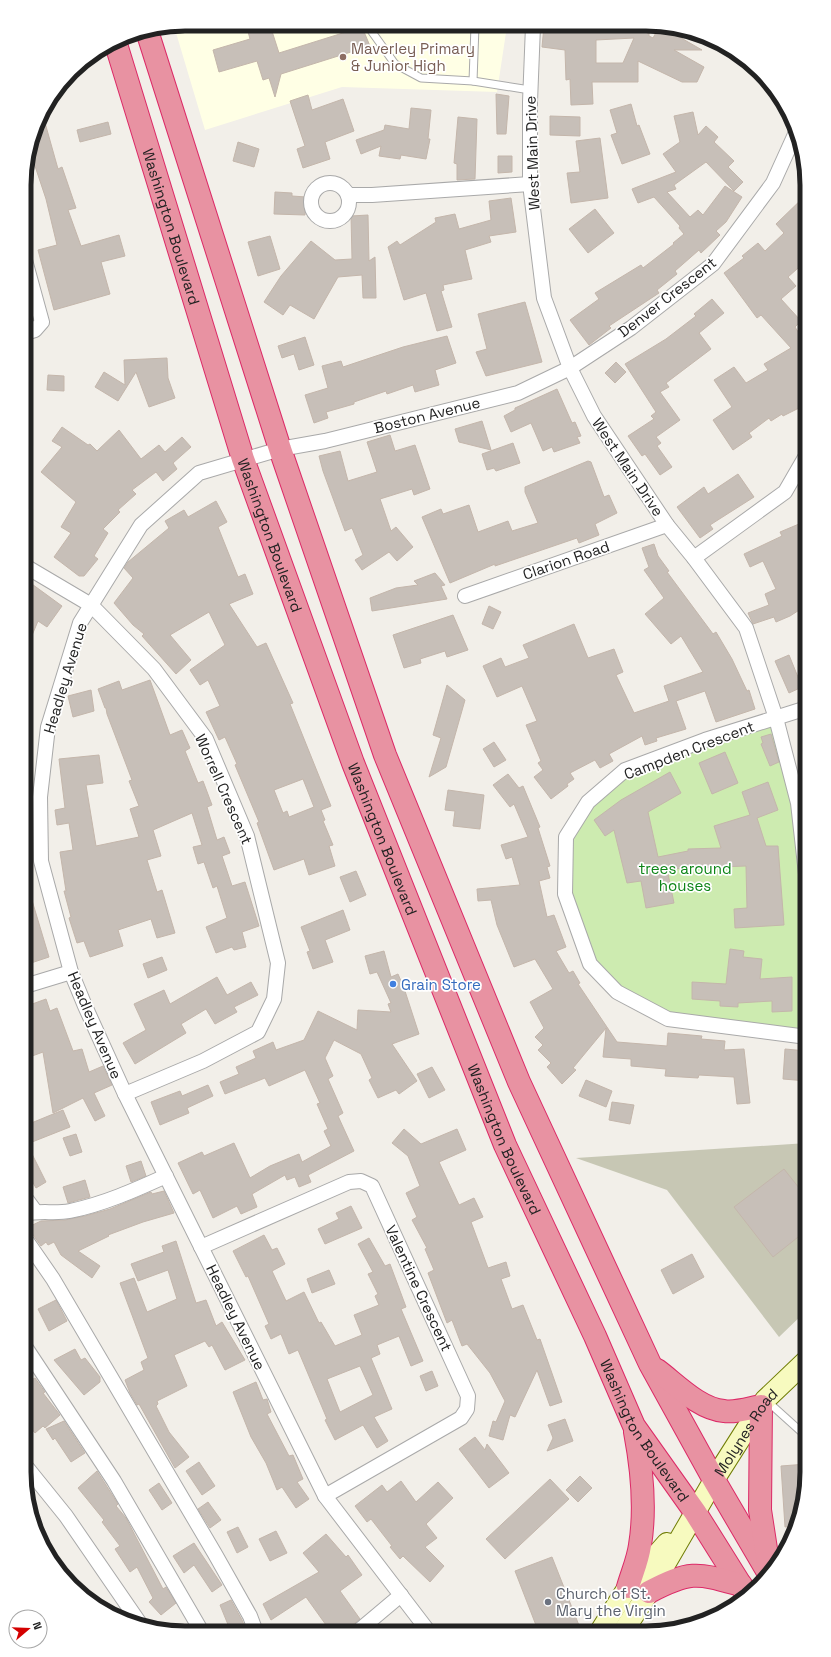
<svg xmlns="http://www.w3.org/2000/svg" width="831" height="1657" viewBox="0 0 831 1657" font-family="'Space Grotesk',sans-serif">
	<style>
		.education { fill: #ffffe5 }
		.construction { fill: #c7c7b4 }
		.grass { fill: #cdebb0 }
		.building { fill: #c7bfb8; stroke: #c4b6ab; fill-rule: evenodd }
		.lines { fill: none; stroke-linecap: round; stroke-linejoin: round }
		.lane-casing { stroke: #a9a9a9; stroke-width: 9 }
		.street-casing { stroke: #a9a9a9; stroke-width: 16 }
		.secondary-casing { stroke: #707d05; stroke-width: 22 }
		.highway-casing { stroke: #dc2a67; stroke-width: 24 }
		.lane { stroke: #fff; stroke-width: 7 }
		.street { stroke: #fff; stroke-width: 14 }
		.secondary { stroke: #f7fabf; stroke-width: 20 }
		.highway { stroke: #e892a2; stroke-width: 22 }
		.education-dot { fill: #8d6e63; stroke: #fff; stroke-width: 1.5 }
		.shop-dot { fill: #3f7fe0; stroke: #fff; stroke-width: 1.5 }
		.worship-dot { fill: #6b7280; stroke: #fff; stroke-width: 1.5 }
		.labels { text-anchor: middle; dominant-baseline: central; stroke-width: 3.5; stroke-linejoin: round; paint-order: stroke }
		.education-label { font-size: 15px; fill: #785e54; stroke: #fff; text-anchor: start }
		.street-label { font-size: 15px; fill: #222; stroke: #fff }
		.park-label { font-size: 15px; fill: #0c8416; stroke: #fff }
		.shop-label { font-size: 15px; fill: #366cbe; stroke: #fff; text-anchor: start }
		.worship-label { font-size: 15px; fill: #5b616d; stroke: #fff; text-anchor: start }
		.rim { fill: none; stroke: #222; stroke-width: 5 }
	</style>
	<rect width="100%" height="100%" fill="#f2efe9"/>
	<path class="education" d="M185 24 507 26 497 92 342 87 205 130 174 26Z"/>
	<path class="construction" d="M807 1143V1310L779 1337 667 1190 576 1158Z"/>
	<path class="grass" d="M775 724 798 803 807 883V1037L668 1019 617 992 590 964 565 894 566 837 625 770Z"/>
	<g class="building">
		<path d="M246 24 270 25 279 53 362 27 370 46 281 74 275 97 269 78 263 80 257 61 219 72 213 50 250 39Z"/>
		<path d="M544 26 649 27V36L653 38 659 27H662L702 50H674L704 67 697 82H682L638 61V82H592L593 104 571 105 570 79 566 80 565 50 542 47ZM634 38 623 63H596V40Z"/>
		<path d="M496 94 509 96 506 134H497Z"/>
		<path d="M308 95 312 110 343 99 354 131 325 142 330 159 303 168 297 149 305 146 290 101Z"/>
		<path d="M631 104 637 126 639 125 650 154 622 164 611 135 617 133 610 110Z"/>
		<path d="M411 108 431 110 428 139H430L426 159 401 155 400 159 379 156 381 146 361 154 356 140 384 130 385 125 409 129Z"/>
		<path d="M42 112 58 169 62 167 76 208 68 210 81 246 119 235 125 256 101 262 110 294 54 310 38 250 57 245 46 199 34 163 32 164 29 153Z"/>
		<path d="M693 112 698 135 706 126 718 137 714 142 734 161 728 167 743 182 734 191 706 162 674 185 676 189 667 192 690 217 698 210 703 215 725 186 742 197 726 222 716 231 720 235 701 253 699 250 675 271 677 274 657 290 659 293 609 326 611 328 589 345 570 320 599 299 595 293 641 265 643 268 674 244 673 243 684 234 679 228 680 226 654 197 638 203 632 189 676 172 663 154 680 142 674 116Z"/>
		<path d="M550 116 580 117V136L550 135Z"/>
		<path d="M458 117 477 119 475 179 457 180V164L454 163Z"/>
		<path d="M108 122 111 134 80 142 77 130Z"/>
		<path d="M600 138 608 198 571 203 567 173 580 172 576 141Z"/>
		<path d="M238 142 259 149 254 167 233 161Z"/>
		<path d="M498 156H512V172L498 173Z"/>
		<path d="M275 192 292 193V196L306 197 305 215 274 214Z"/>
		<path d="M807 194V260L788 277 796 286 781 299 801 321 795 327 807 346V404L783 416 782 414 771 421 769 418 749 433 752 437 733 450 713 420 732 407 714 380 734 367 746 383 768 370 764 364 791 348 761 315 757 318 724 273 744 258 742 256 758 243 765 251 784 233 776 224Z"/>
		<path d="M511 198 516 232 489 236 491 242 465 250 472 279 443 285 444 290 441 291 452 327 437 331 426 293 404 300 388 247 397 241 400 245 436 222 435 218 455 214 459 229 491 220 489 201Z"/>
		<path d="M595 209 614 233 588 253 569 229Z"/>
		<path d="M368 215 369 261 375 257 376 298H363L362 275 338 277 314 319 290 305 283 315 264 302 281 276 311 241 335 260 352 259 351 216Z"/>
		<path d="M270 236 280 269 258 276 248 242Z"/>
		<path d="M712 299 724 313 699 333 711 349 666 383 669 387 660 392 680 420 656 437 661 443 657 446 672 467 660 475 645 454 642 456 628 436 654 419 651 416 656 412 625 364 666 339 696 316 694 314Z"/>
		<path d="M525 302 542 362 486 376 476 352 487 349 478 314Z"/>
		<path d="M447 336 456 363 435 370 439 385 415 392 413 385 387 394 386 391 354 402V404L326 412 328 418 314 423 305 395 328 388 322 366 341 361 343 367 403 347Z"/>
		<path d="M305 337 314 365 299 370 294 354 282 358 278 346Z"/>
		<path d="M167 358 168 378 175 398 149 407 136 372 118 401 95 387 104 372 125 385 124 360Z"/>
		<path d="M616 362 626 372 615 383 605 373Z"/>
		<path d="M48 375 64 376V391L47 390Z"/>
		<path d="M557 389 572 423 575 422 581 436 577 437 580 443 554 452 552 447 543 451 531 423 511 432 504 416 515 410V408Z"/>
		<path d="M482 421 491 450 459 442 455 429Z"/>
		<path d="M62 427 88 445 90 444 97 451 119 430 141 459 159 445 165 452 182 437 191 447 173 463 177 469 163 481 156 472 132 490 136 494 118 510 120 512 103 529 108 533 94 556 98 559 84 576H79L54 557 71 533 61 527 76 502 41 472 62 447 52 441Z"/>
		<path d="M390 435 395 451 415 445 430 489 414 495 412 489 380 499 391 531 396 527 413 547 397 561 389 552 362 570 355 560 363 555 352 528 345 531 323 471 319 456 340 451 348 481 377 472 367 442Z"/>
		<path d="M513 443 520 463 496 471 494 468 487 470 482 454Z"/>
		<path d="M588 461 591 462 604 497 609 495 617 513 595 524 599 535 579 543 577 538 495 566V564L450 583 422 517 441 509 443 514 469 505 478 532 508 521 512 531 538 523 525 492V487Z"/>
		<path d="M738 474 754 497 710 525 713 529 700 538 677 507 704 487 708 494Z"/>
		<path d="M216 501 227 522 218 527 238 577 245 574 253 594 229 604 257 647 266 643 293 703 290 704 331 806 321 810 325 820 323 821 333 845 329 846 335 866 309 875 304 859 274 870 257 823 259 822 235 765 237 764 225 737 219 740 206 712 220 706 208 680 200 685 190 670 225 645 209 612 170 635 191 660 176 674 142 636 144 634 133 625 114 603 133 578 124 568 128 562 169 528 165 521 184 510 188 517ZM303 779 314 807 289 817 287 811 283 813 274 790Z"/>
		<path d="M807 523V569H798L807 593V605L790 616 776 622 774 617 753 624 748 613 769 605 765 594 776 589 763 561 750 567 744 554 782 536 780 532 799 524 800 527Z"/>
		<path d="M654 544 658 556 669 571 667 572 713 634 716 632 732 659 747 691 749 690 755 709 716 722 705 691 676 701 686 729 656 738 657 741 645 745 642 736 609 754 613 761 600 768 595 760 570 773 574 779 567 784 568 786 551 799 534 777 543 770 538 763 541 761 526 725 537 721 522 686 497 697 483 666 501 658 505 667 529 658 523 645 574 624 588 658 614 649 623 672 616 675 634 713 669 701 664 686 703 672 681 636 671 644 645 614 664 598 644 570 649 567 642 548Z"/>
		<path d="M435 573 445 585 441 586 447 599 372 611 370 598 396 588 418 585 414 581Z"/>
		<path d="M25 579 62 606 47 627 38 621 25 652Z"/>
		<path d="M489 606 501 612 493 629 482 624Z"/>
		<path d="M453 615 468 650 447 657 445 651 420 659 421 663 404 668 393 635Z"/>
		<path d="M789 655 802 687 789 693 775 661Z"/>
		<path d="M150 680 170 735 182 730 190 748 185 751 198 783 203 781 212 805 207 807 217 840 224 837 230 853 222 856 232 886 245 882 259 926 242 932 246 947 234 950 232 947 216 953 206 927 227 918 217 886 213 888 204 862 198 864 193 847 202 845 192 813 153 830 161 856 147 860 157 892 162 890 175 933 157 938 151 919 118 930 123 946 90 957 84 941 77 943 69 918 71 917 64 891H66L60 852 73 850 69 823 57 825 55 810 65 808 59 759 99 755 103 783 86 785 96 846 139 837 130 809 139 806 129 781 132 780 107 714 106 708H105L98 689 119 681 122 690Z"/>
		<path d="M447 685 465 700 446 767 429 777 441 738 433 735Z"/>
		<path d="M91 690 94 711 73 717 68 696Z"/>
		<path d="M771 734 779 762 770 766 761 744 763 743 761 737Z"/>
		<path d="M494 742 506 760 494 767 483 749Z"/>
		<path d="M725 752 738 783 712 794 699 763Z"/>
		<path d="M670 772 681 793 648 812 658 857 688 851V849L721 848 714 826 750 815 742 792 768 782 778 810 757 818 766 846H778L784 925 735 928 734 909 747 908 746 866 667 869 674 903 646 908 641 881 627 883 614 830 605 836 594 820 621 800Z"/>
		<path d="M508 774 519 788 523 786 540 827 538 828 550 866 547 867 550 878 539 881 547 917 554 915 566 947 556 951 569 973 573 971 580 983 578 984 617 1042 667 1046 668 1033 702 1036 701 1039 725 1041 724 1050 744 1049 750 1103 737 1104 734 1077 699 1075 698 1078 665 1076 666 1069 631 1066V1059L603 1057 606 1028 573 1068 576 1070 562 1084 547 1067 551 1063 538 1050 543 1045 535 1037 544 1028 530 1002 553 989 535 959 514 967 497 925 491 900 478 901 477 889 520 885 512 857 506 859 501 845 528 837 514 804 510 807 493 785Z"/>
		<path d="M448 790 484 795 480 829 453 826 455 811 445 810Z"/>
		<path d="M356 871 366 895 350 902 340 877Z"/>
		<path d="M28 887 49 957 25 965V888Z"/>
		<path d="M343 910 350 930 325 940 333 962 313 969 307 952 310 951 301 927Z"/>
		<path d="M730 949 744 951 743 957 762 959 760 979 792 977V1011L772 1012V1001L738 1003V1007L720 1006V1001L692 999V982L726 984Z"/>
		<path d="M384 951 391 977 398 974 404 988 419 1034 392 1044 417 1081 399 1094 396 1090 378 1098 369 1080 372 1078 361 1054 334 1040 325 1058 333 1076 328 1079 343 1113 338 1116 354 1151 308 1175 311 1182 299 1187 295 1177 287 1180 285 1175 252 1194 257 1207 241 1214 237 1206 213 1218 200 1190 193 1194 178 1163 202 1152 204 1156 234 1143 250 1178 270 1166 299 1154 302 1162 331 1146 324 1131 328 1129 317 1104 320 1103 305 1070 269 1086 265 1078 225 1094 220 1082 239 1074 236 1067 256 1058 253 1051 273 1042 276 1050 304 1040 318 1011 357 1030 358 1010 391 1012 388 1004 391 1003 377 972 370 974 365 956Z"/>
		<path d="M162 957 167 970 148 978 143 964Z"/>
		<path d="M217 977 227 995 251 982 258 995 234 1007 237 1012 215 1024 206 1009 181 1024 186 1033 135 1064 123 1043 146 1030 134 1004 164 990 170 1004Z"/>
		<path d="M46 999 50 1011 57 1008 73 1051 82 1049 89 1072 103 1066 112 1085 94 1093 105 1116 95 1121 83 1098 53 1113 43 1052 24 1059V1007Z"/>
		<path d="M785 1049 807 1051V1081L783 1079Z"/>
		<path d="M432 1067 445 1090 429 1098 417 1074Z"/>
		<path d="M586 1080 612 1091 606 1107 579 1096Z"/>
		<path d="M208 1085 213 1096 187 1108 189 1113 160 1125 151 1102 180 1091 182 1096Z"/>
		<path d="M612 1102 634 1105 630 1124 609 1120Z"/>
		<path d="M63 1110 70 1127 27 1144 46 1182 36 1188 24 1167V1126Z"/>
		<path d="M404 1129 421 1144 457 1129 466 1150 439 1162 459 1205 474 1198 483 1217 471 1222 488 1268 506 1262 510 1276 501 1279 512 1309 523 1305 537 1340 540 1339 562 1402 550 1406 537 1370 515 1417 510 1415 503 1440 489 1436 493 1421 496 1422 505 1401 490 1373 467 1344 462 1346 452 1320 447 1323 428 1273 434 1270 425 1249 427 1248 412 1220 417 1217 406 1193 420 1186 408 1156 392 1143Z"/>
		<path d="M76 1134 82 1152 70 1156 63 1138Z"/>
		<path d="M141 1161 146 1176 131 1182 126 1166Z"/>
		<path d="M784 1169 807 1198V1230L773 1257 734 1207Z"/>
		<path d="M85 1180 90 1197 68 1203 63 1187Z"/>
		<path d="M164 1191 174 1213 143 1222 108 1235 109 1236 78 1251 100 1266 92 1278 61 1255 54 1242 48 1245 46 1242 41 1246 31 1232 24 1229 41 1221 65 1220 85 1216 110 1209 151 1192 152 1194Z"/>
		<path d="M351 1206 362 1228 325 1244 318 1229 339 1219 336 1213Z"/>
		<path d="M264 1235 272 1250 277 1248 285 1264 272 1271 286 1301 304 1292 319 1323 321 1322 335 1346 362 1335 354 1315 379 1305 375 1296 378 1294 368 1274 373 1272 358 1244 369 1238 385 1266 390 1264 406 1307 401 1309 423 1361 411 1366 399 1336 377 1345 380 1354 371 1358 392 1409 374 1417 388 1441 377 1448 363 1425 335 1440 325 1420 327 1419 298 1350 289 1354 281 1334 271 1339 265 1326 269 1324 248 1276 246 1277 233 1251ZM360 1366 373 1395 340 1412 327 1379Z"/>
		<path d="M176 1241 196 1303 206 1300 216 1326 222 1322 245 1360 225 1370 212 1345 209 1347 205 1341 174 1355 187 1386 157 1401 158 1404 156 1406 169 1432 189 1457 175 1468 139 1404 137 1405 130 1393 125 1380 144 1370 141 1362 148 1358 120 1283 134 1278 147 1312 177 1299 168 1270 138 1281 131 1264 164 1252 162 1246Z"/>
		<path d="M692 1254 704 1277 673 1294 661 1270Z"/>
		<path d="M329 1270 335 1284 312 1293 307 1279Z"/>
		<path d="M56 1300 67 1321 49 1331 38 1309Z"/>
		<path d="M75 1349 81 1360 85 1358 100 1377V1382L84 1395 54 1360Z"/>
		<path d="M432 1371 438 1386 426 1391 420 1376Z"/>
		<path d="M35 1378 45 1392 43 1393 60 1415 45 1428 43 1426 35 1433 24 1420V1416L31 1410 24 1397V1384Z"/>
		<path d="M256 1382 263 1400 267 1399 271 1412 267 1414 289 1456 293 1455 303 1479 297 1482 309 1499 296 1508 282 1487 277 1490 266 1463 251 1437 233 1392Z"/>
		<path d="M565 1419 573 1441 547 1451 553 1438 548 1425Z"/>
		<path d="M64 1421 85 1453 71 1462 55 1438 53 1440 46 1429Z"/>
		<path d="M475 1437 485 1450 487 1444 509 1473 489 1488 459 1449Z"/>
		<path d="M199 1462 215 1486 202 1495 186 1471Z"/>
		<path d="M807 1464V1483L797 1526 785 1527 781 1466Z"/>
		<path d="M97 1471 118 1504 116 1506 126 1518 163 1589 166 1587 176 1603 161 1615 149 1602 153 1598 137 1567 130 1572 115 1549 120 1546 102 1522 104 1520 78 1488Z"/>
		<path d="M580 1476 592 1488 578 1502 566 1490Z"/>
		<path d="M550 1479 569 1499 505 1559 486 1539Z"/>
		<path d="M401 1481 416 1502 438 1482 453 1498 426 1524 437 1538 425 1547 444 1566 430 1582 403 1556 400 1559 390 1547 392 1546 371 1519 367 1522 355 1506 382 1485 387 1492Z"/>
		<path d="M159 1483 172 1503 162 1510 149 1490Z"/>
		<path d="M208 1502 221 1520 210 1528 198 1509Z"/>
		<path d="M238 1527 248 1547 237 1553 227 1532Z"/>
		<path d="M276 1531 287 1553 270 1561 259 1539Z"/>
		<path d="M326 1534 346 1557 348 1555 362 1575 340 1591 360 1619 351 1626 349 1632H331L306 1597 271 1620 263 1604 319 1572 303 1553Z"/>
		<path d="M194 1543 222 1585 212 1592 194 1565 184 1573 173 1556Z"/>
		<path d="M552 1557 582 1633H539L515 1571Z"/>
		<path d="M231 1600 242 1620 247 1632H231L220 1605Z"/>
	</g>
	<g class="lines">
		<g class="lane-casing">
			<g id="lane">
				<path d="M367 25 395 64 421 78 473 81 530 90"/>
				<path d="M473 81 475 26"/>
				<path d="M767 1401 807 1437"/>
			</g>
		</g>
		<g class="street-casing">
			<g id="street">
				<path d="M533 26 530 102V184L544 298 570 368 594 416 667 525 694 558 746 628 776 718 798 803 807 883"/>
				<circle cx="330" cy="202" r="19"/>
				<path d="M348 195H372L530 184"/>
				<path d="M25 333 35 330 42 322 25 260"/>
				<path d="M694 558 785 492 807 454"/>
				<path d="M25 566 91 605 154 669 206 739 247 836 278 963 274 999 258 1032 203 1061 125 1094"/>
				<path d="M465 596 667 525"/>
				<path d="M25 986 71 972"/>
				<path d="M807 1037 668 1019 617 992 590 964 565 894 566 837 588 802 625 770 705 740 807 708"/>
				<path d="M24 1196 35 1211"/>
				<path d="M24 1214C40 1210 55 1214 70 1211 104 1204 135 1190 166 1176"/>
				<path d="M24 1237 53 1279 215 1554 250 1616 256 1632"/>
				<path d="M201 1247 349 1182 361 1181 372 1186 468 1396 467 1409 461 1418 325 1496"/>
				<path d="M24 1345 114 1481 202 1632"/>
				<path d="M24 1464 66 1516 141 1625"/>
				<path d="M357 1632 401 1595"/>
				<path d="M429 1632 325 1496 125 1094 85 1006 71 972 41 861 40 797 48 727 80 623 141 525 199 473 280 449 325 441 518 393 570 368 631 328 713 264 773 183 797 130"/>
			</g>
		</g>
		<g class="secondary-casing">
			<g id="secondary">
				<path d="M599 1633 628 1587 667 1543"/>
				<path id="s1" d="M622 1633 649 1592 714 1480 761 1406 765 1400 807 1360"/>
			</g>
		</g>
		<g class="highway-casing">
			<g id="highway">
				<path d="M147 31 280 449 385 755 519 1082 650 1364 714 1480 769 1574"/>
				<path id="s2" d="M115 41 243 459 353 763 505 1145 595 1336 634 1426 695 1512 747 1595"/>
				<path d="M657 1370C676 1384 699 1409 724 1411 735 1413 750 1408 761 1406L760 1510 768 1562"/>
				<path d="M628 1587C632 1573 638 1560 640 1545 646 1508 642 1469 635 1432"/>
				<path d="M649 1592C691 1570 697 1573 741 1585"/>
			</g>
		</g>
		<use href="#lane" class="lane"/>
		<use href="#street" class="street"/>
		<use href="#secondary" class="secondary"/>
		<use href="#highway" class="highway"/>
	</g>
	<circle class="education-dot" cx="343" cy="57" r="4"/>
	<circle class="shop-dot" cx="393" cy="984" r="4"/>
	<circle class="worship-dot" cx="548" cy="1602" r="4"/>
	<g class="labels">
		<g class="education-label">
			<text x="351" y="48">Maverley Primary<tspan x="351" dy="17">&amp; Junior High</tspan></text>
		</g>
		<g class="street-label">
			<text transform="translate(532 153) rotate(-92)">West Main Drive</text>
			<text stroke="none"><textPath href="#s2" startOffset="194">Washington Boulevard</textPath></text>
			<text transform="translate(667 297) rotate(-38)">Denver Crescent</text>
			<text transform="translate(427 415) rotate(-14)">Boston Avenue</text>
			<text transform="translate(628 467) rotate(56)">West Main Drive</text>
			<text stroke="none"><textPath href="#s2" startOffset="518">Washington Boulevard</textPath></text>
			<text transform="translate(566 560) rotate(-19)">Clarion Road</text>
			<text transform="translate(65 678) rotate(-73)">Headley Avenue</text>
			<text transform="translate(689 750) rotate(-21)">Campden Crescent</text>
			<text transform="translate(224 789) rotate(66)">Worrell Crescent</text>
			<text stroke="none"><textPath href="#s2" startOffset="842">Washington Boulevard</textPath></text>
			<text transform="translate(95 1025) rotate(67)">Headley Avenue</text>
			<text stroke="none"><textPath href="#s2" startOffset="1166">Washington Boulevard</textPath></text>
			<text transform="translate(419 1288) rotate(65)">Valentine Crescent</text>
			<text transform="translate(236 1317) rotate(64)">Headley Avenue</text>
			<text stroke="none"><textPath href="#s2" startOffset="1490">Washington Boulevard</textPath></text>
			<text stroke="none"><textPath href="#s1" startOffset="236">Molynes Road</textPath></text>
		</g>
		<g class="park-label">
			<text x="685" y="868">trees around<tspan x="685" dy="17">houses</tspan></text>
		</g>
		<g class="shop-label">
			<text x="401" y="984">Grain Store</text>
		</g>
		<g class="worship-label">
			<text x="556" y="1593">Church of St.<tspan x="556" dy="17">Mary the Virgin</tspan></text>
		</g>
	</g>
	<path d="M0 0H831V1657H0ZM185 31H646A154 154 0 0 1 800 185V1472A154 154 0 0 1 646 1626H185A154 154 0 0 1 31 1472V185A154 154 0 0 1 185 31Z" fill="#fff" fill-rule="evenodd"/>
	<path class="rim" d="M185 31H646A154 154 0 0 1 800 185V1472A154 154 0 0 1 646 1626H185A154 154 0 0 1 31 1472V185A154 154 0 0 1 185 31Z"/>
	<g transform="translate(28 1629) rotate(71)"><circle r="19" fill="#ffffff" stroke="#a7a7a7"/>
	<path d="M0-3L7 15L0 10L-7 15Z" fill="#d40000"/>
	<text y="-6" font-size="11" font-weight="bold" text-anchor="middle" fill="#222222">N</text>
	</g>
</svg>
